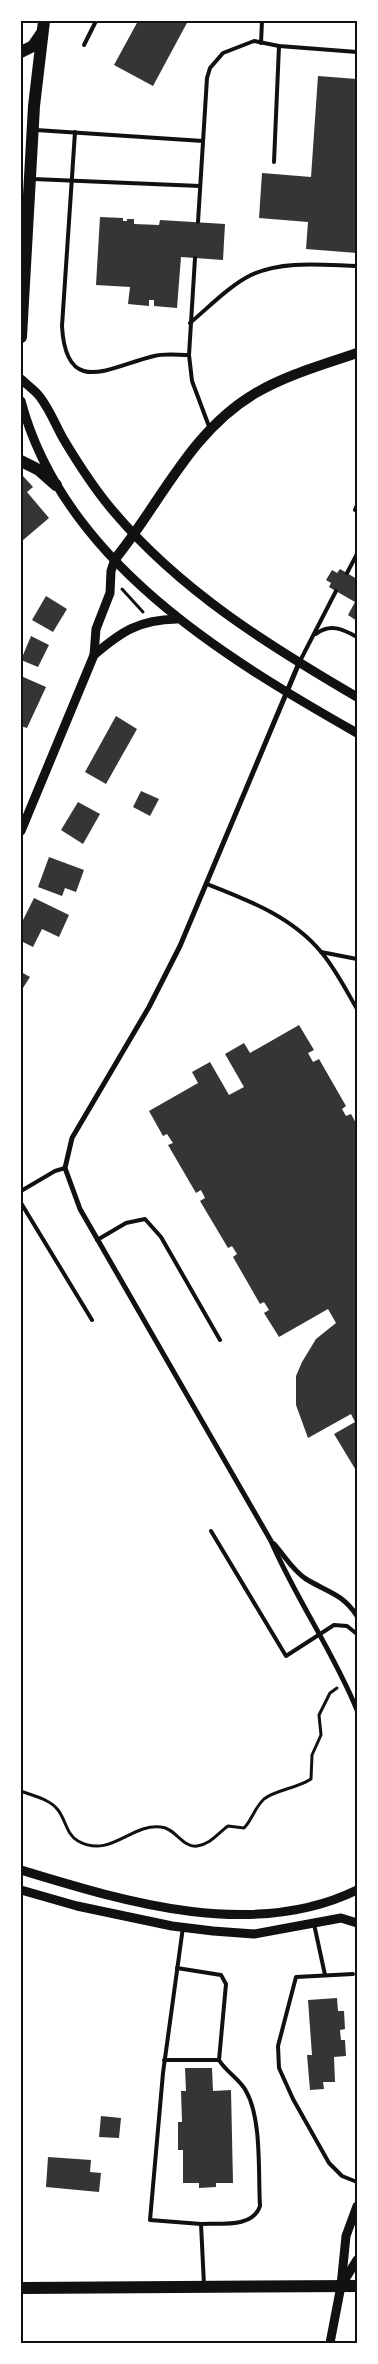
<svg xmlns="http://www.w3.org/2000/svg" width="378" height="2364" viewBox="0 0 378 2364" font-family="'IBM Plex Sans',sans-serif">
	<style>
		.building { fill: #353535 }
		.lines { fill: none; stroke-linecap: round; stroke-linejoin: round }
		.path { stroke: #111; stroke-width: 3 }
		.service { stroke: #111; stroke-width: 4 }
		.minor { stroke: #111; stroke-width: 5 }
		.tertiary { stroke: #111; stroke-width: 9 }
		.secondary { stroke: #111; stroke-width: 10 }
		.primary { stroke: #111; stroke-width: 12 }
		.neatline { fill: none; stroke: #111; stroke-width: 2 }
	</style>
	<rect width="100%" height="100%" fill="#fff"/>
	<g class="building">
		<path d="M138 21H188L153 86 114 65Z"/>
		<path d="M318 76 357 79V253L306 249 308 222 259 218 262 173 311 177Z"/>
		<path d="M100 217 123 218V221H127V219H134V224L159 225 160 220 225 224 223 260 181 257 177 308 154 306V300H149V306L128 304 130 287 96 285Z"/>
		<path d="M23 476 33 487 27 492 49 518 22 541Z"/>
		<path d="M340 569 357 579V621L348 615 355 602 329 587 331 583 326 580 332 570 337 573Z"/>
		<path d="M46 596 67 609 53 632 32 620Z"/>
		<path d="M31 636 49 645 38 667 21 660Z"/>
		<path d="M21 676 46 687 27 728 21 726Z"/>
		<path d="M116 716 137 729 106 784 85 772Z"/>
		<path d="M141 791 159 799 150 816 133 807Z"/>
		<path d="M78 802 100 814 83 844 61 830Z"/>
		<path d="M49 857 84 870 76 892 65 888 62 896 38 887Z"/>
		<path d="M34 898 69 915 59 937 42 929 33 947 21 941V924Z"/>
		<path d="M21 972 30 977 21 991Z"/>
		<path d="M299 1025 314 1050 308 1053 313 1062 319 1059 346 1106 342 1109 346 1116 351 1114 357 1125V1472L334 1434 355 1422 351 1414 308 1438 296 1405V1376L302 1362 316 1339 336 1323 328 1309 279 1337 264 1313 269 1310 264 1302 260 1304 233 1257 237 1254 232 1246 228 1248 200 1201 205 1198 201 1190 196 1193 168 1145 173 1143 167 1134 163 1136 149 1111 198 1083 192 1072 210 1062 229 1095 244 1087 225 1054 244 1043 250 1053Z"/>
		<path d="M337 1998 338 2011H344L345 2029 340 2030 341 2040H345L346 2056 334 2057 335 2082H323L324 2089 310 2090 307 2055H312L308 2000Z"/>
		<path d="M185 2068H212L213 2091 231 2090 233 2183H216V2187L199 2188V2183H183V2150H178V2122H182L181 2091H186Z"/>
		<path d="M101 2116 121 2118 119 2138 99 2137Z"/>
		<path d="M48 2157 91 2160 90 2172 101 2173 99 2192 46 2187Z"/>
	</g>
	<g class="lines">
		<g class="path">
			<path d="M122 589 143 612"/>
			<path d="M21 1791C33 1796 50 1799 58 1810 66 1820 66 1834 78 1841 111 1859 131 1823 161 1827 175 1828 183 1848 197 1846 211 1844 218 1833 228 1826L244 1828C252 1820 255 1807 264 1799 275 1790 298 1788 311 1779L312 1755 321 1735 319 1715 330 1693 337 1688"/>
		</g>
		<g class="service">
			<path d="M261 43 262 21"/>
			<path d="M84 45 96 21"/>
			<path d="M36 130 203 141"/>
			<path d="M75 132 62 326C66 398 109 367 154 356 165 353 178 355 189 355"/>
			<path d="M274 162 279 46"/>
			<path d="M33 179 200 186"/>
			<path d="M198 222 207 78 210 68 223 53 254 41 279 46 357 52"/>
			<path d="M195 258 189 355 192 381 210 429"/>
			<path d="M190 323C209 307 229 286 251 275 283 260 322 265 357 266"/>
			<path d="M355 510 357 505"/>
			<path d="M347 573 357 554"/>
			<path d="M316 634C330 623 343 629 357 637"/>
			<path d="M300 661 336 591"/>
			<path d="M207 884C248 900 293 917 322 953 336 970 346 990 357 1009"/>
			<path d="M321 952 357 959"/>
			<path d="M21 1191 55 1171 65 1168"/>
			<path d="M21 1203 92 1320"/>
			<path d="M97 1240 126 1223 145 1219 161 1237 220 1340"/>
			<path d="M211 1531 286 1656 334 1625 347 1626 357 1634"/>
			<path d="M314 1924 325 1975"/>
			<path d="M183 1927 163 2073 150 2220 201 2224 204 2285"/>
			<path d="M177 1968 221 1975 226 1984 219 2060C226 2072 240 2079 246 2091 262 2119 258 2173 260 2206 253 2228 221 2223 201 2224"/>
			<path d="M353 1974 296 1977 278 2046 279 2068 293 2099 329 2163 342 2176 357 2182"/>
			<path d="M164 2060H219"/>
		</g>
		<g class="minor">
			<path d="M299 663 180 946 149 1007 72 1138 65 1168 80 1209 271 1541C296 1599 333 1651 357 1710"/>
			<path d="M274 1544C284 1555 293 1571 306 1579 327 1592 342 1593 357 1616"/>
		</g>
		<g class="tertiary">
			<path d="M21 379C27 385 35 390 40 397 50 410 56 426 64 440 79 465 95 490 114 512 181 591 268 645 357 697"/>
			<path d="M21 401C63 560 223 657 357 733"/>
			<path d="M94 655C122 631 139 620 177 619"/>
			<path d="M21 831 94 655 96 629 110 593 111 571 115 559"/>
			<path d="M21 1870C126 1902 253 1941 357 1890"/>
			<path d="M21 1890 77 1906 172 1926 213 1931 254 1934 341 1918 357 1923"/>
			<path d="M342 2284 357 2260"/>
			<path d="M330 2343 341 2286 346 2236 357 2206"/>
		</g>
		<path class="secondary" d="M115 559C160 504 190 432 254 394 286 375 322 365 357 353"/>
		<g class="primary">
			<path d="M21 52 33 46 42 33"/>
			<path d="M21 337 34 106 44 21"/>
			<path d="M21 461 39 470 56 485"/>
			<path d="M21 2288 357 2286"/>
		</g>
	</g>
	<rect width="378" height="2364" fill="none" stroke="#ffffff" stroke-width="45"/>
	<rect x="22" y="22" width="334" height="2320" class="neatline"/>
</svg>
